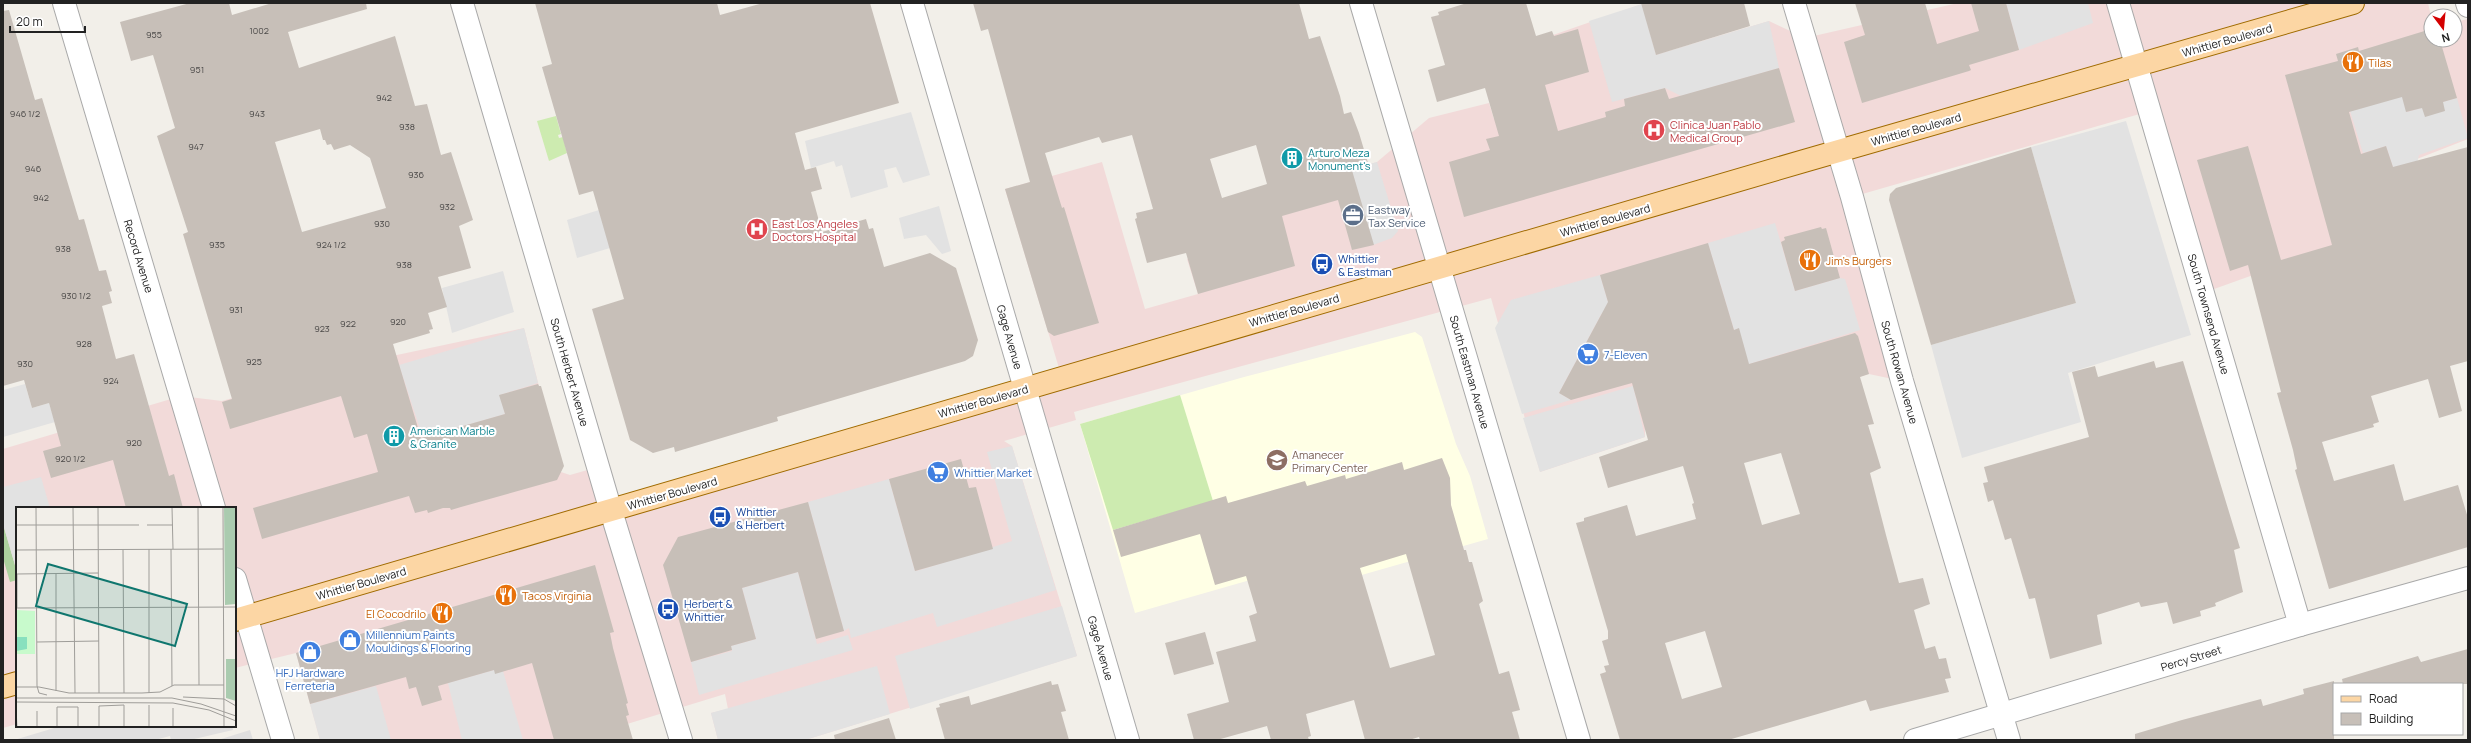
<svg xmlns="http://www.w3.org/2000/svg" width="2471" height="743" viewBox="0 0 2471 743" font-family="Manrope,sans-serif">
	<style>
		.residential { fill: #e0dfdf }
		.commercial { fill: #f2dad9 }
		.education { fill: #ffffe5 }
		.grass { fill: #cdebb0 }
		.forest { fill: #add19e }
		.parking { fill: #e2e2e2 }
		.building { fill: #c7bfb8; fill-rule: evenodd }
		.lines { fill: none; stroke-linecap: round; stroke-linejoin: round }
		.minor-casing { stroke: #a9a9a9; stroke-width: 24 }
		.major-casing { stroke: #a06b00; stroke-width: 24 }
		.minor { stroke: #fff; stroke-width: 22 }
		.major { stroke: #fcd6a4; stroke-width: 22 }
		.labels { text-anchor: middle; dominant-baseline: central; stroke-width: 4; stroke-linejoin: round; paint-order: stroke }
		.number-label { font-size: 9px; fill: #4b4948 }
		.street-label { font-size: 11px; fill: #222; stroke: #fff }
		.food-label { font-size: 11px; fill: #c56008; stroke: #fff; text-anchor: start }
		.health-label { font-size: 11px; fill: #be3a42; stroke: #fff; text-anchor: start }
		.culture-label { font-size: 11px; fill: #0d838f; stroke: #fff; text-anchor: start }
		.service-label { font-size: 11px; fill: #4e5e75; stroke: #fff; text-anchor: start }
		.transit-label { font-size: 11px; fill: #164399; stroke: #fff; text-anchor: start }
		.shop-label { font-size: 11px; fill: #366cbe; stroke: #fff; text-anchor: start }
		.education-label { font-size: 11px; fill: #785e54; stroke: #fff; text-anchor: start }
		.inset-road { fill: none; stroke: #9f9d99; stroke-width: 1 }
		.view { fill: #0f766e; fill-opacity: 0.15; stroke: #0f766e; stroke-width: 2 }
		.inset-edge { fill: none; stroke: #222; stroke-width: 2 }
	</style>
	<rect width="100%" height="100%" fill="#f2efe9"/>
	<g class="residential">
		<path d="M61 726H232L233 730 190 740H171L170 736 155 740H14Z"/>
		<path d="M250 730 253 740H218Z"/>
	</g>
	<path class="commercial" d="M1958 3H2428L2431 16V40H2455V22L2468 19V139L2371 177 2381 229 2203 293 2150 111 1852 197 1902 381 1869 374 1758 406 1645 428V437L1540 472 1491 298 1074 412 1076 420 1004 441 1012 446 1077 656 805 740H718L711 713 728 709 725 694 575 740H320L296 653 235 668V508H17V724L3 728V449L181 396 222 401 345 366 524 328 561 472 570 475 598 467 611 511 1062 378 1005 189 1102 162 1145 309 1198 294 1187 259 1282 236 1267 156 1331 175 1377 162 1429 118 1489 103 1494 119 1512 114 1533 42 1642 4 1656 55 1769 21 1805 38Z"/>
	<path class="education" d="M1415 332 1422 337 1456 444 1470 476 1488 539 1323 586 1316 561 1135 613 1080 424 1244 377Z"/>
	<g class="grass">
		<path d="M556 116 561 134 558 135 559 138 563 137 567 153 549 161 537 121Z"/>
		<path d="M1180 395 1213 501 1113 530 1080 424Z"/>
	</g>
	<path class="forest" d="M3 524 17 572V580L10 582 3 558Z"/>
	<g class="parking">
		<path d="M2006 3H2088L2093 23 2019 50Z"/>
		<path d="M1642 4 1656 55 1769 21 1779 68 1681 96 1665 88 1612 102 1589 21Z"/>
		<path d="M2389 46 2407 112 2457 98 2468 138 2419 155 2417 163 2394 170 2386 146 2363 153 2350 111Z"/>
		<path d="M911 112 930 175 903 183 896 167 884 170 888 187 851 198 842 165 836 167 834 161 811 168 805 141Z"/>
		<path d="M2126 121 2191 335 2068 373 2081 422 1962 458 1931 345 2076 303 2031 147Z"/>
		<path d="M1377 162 1398 231 1392 238 1373 245 1351 169Z"/>
		<path d="M939 206 951 251 942 254 926 235 904 239 899 218Z"/>
		<path d="M599 210 610 248 577 258 567 220Z"/>
		<path d="M1775 223 1795 291 1840 278 1845 279 1860 330 1746 365 1738 329 1734 330 1708 243Z"/>
		<path d="M503 271 514 312 452 333 442 288Z"/>
		<path d="M1600 275 1613 319 1602 313 1559 393 1571 400 1522 414 1495 328 1511 300Z"/>
		<path d="M524 328 538 383 500 395 505 414 423 438 399 365Z"/>
		<path d="M25 384 32 408 49 403 55 422 3 437V390Z"/>
		<path d="M1633 386 1645 437 1540 472 1523 418Z"/>
		<path d="M1012 446 1056 590 937 627 933 613 851 638 849 628 844 631 808 502 889 479 915 571 920 570 1012 541 987 452Z"/>
		<path d="M41 477 50 508H17V572L3 524V487Z"/>
		<path d="M798 572 817 644 848 635 853 650 699 695 691 662 732 651 731 646 756 639 742 588Z"/>
		<path d="M1062 606 1077 656 910 709 895 656Z"/>
		<path d="M877 666 890 714 805 740H718L711 713Z"/>
		<path d="M494 670 503 671 523 740H462L448 683Z"/>
		<path d="M376 686 391 740H320L310 704Z"/>
	</g>
	<g class="building">
		<path d="M190 3H229L232 15 272 3H366L367 9 288 32 299 68 395 36 415 106 427 104 441 155 451 152 473 220 459 226 471 268 438 277 447 307 428 313 433 329 429 330 430 333 393 344 421 438 505 414 499 395 538 384 539 386H541L564 466 557 480 461 507 451 510 450 508H443L428 513 427 510 415 513 409 496 262 539 253 508 378 472 367 434 354 438 341 396 230 429 222 402 232 399 183 234 188 232 157 136 175 128 153 55 131 61 120 22ZM320 129 323 140H325L327 145 331 144 334 150 350 145 370 158 386 208 302 232 275 142Z"/>
		<path d="M535 3H717L720 15 763 3H870L899 103 795 133 805 170 816 167 822 189 811 192 822 232 866 219 869 229 873 228 884 267 930 253 956 268 978 340 973 356 965 361 777 417 778 421 675 452 674 447 653 453 630 440 592 309 624 299 593 191 579 195 542 67 552 64Z"/>
		<path d="M973 3H1299L1309 39 1320 36 1340 96 1344 114 1351 112 1359 133 1368 163 1351 167 1374 245 1352 250 1338 200 1282 216 1295 266 1198 294 1186 253 1147 263 1135 219 1137 218 1136 213 1153 209 1132 135 1102 143 1099 137 1045 153 1062 208 1064 207 1099 323 1054 336 1048 332 1005 189 1030 182 988 29 981 31ZM1256 145 1267 184 1222 198 1210 159Z"/>
		<path d="M1467 3H1526L1536 36 1552 31 1554 36 1578 29 1589 72 1545 85 1558 131 1606 117 1605 112 1625 106 1624 99 1665 88 1669 99 1779 68 1795 122 1464 217 1449 162 1490 150 1486 139 1499 136 1485 88 1437 102 1428 70 1445 65 1431 17 1439 15 1438 12Z"/>
		<path d="M1641 3H1744L1750 26 1656 55Z"/>
		<path d="M1855 3H1925L1937 44 1979 31 1971 3H2006L2019 50 1969 65 1971 70 1969 71 1862 103 1844 42 1865 35Z"/>
		<path d="M9 10 35 100 42 98 79 220 84 219 99 271 106 270 112 291 109 292 112 303 102 306 116 359 134 354 169 476 174 474 183 508H126L113 460 51 478 43 451 61 446 49 403 32 408 24 380 3 386V11Z"/>
		<path d="M2431 29V40H2440L2457 98 2443 102 2445 111 2425 117 2422 108 2406 112 2402 97 2349 112 2361 154 2386 146 2393 167 2468 147V361L2450 366 2462 411 2439 418 2428 379 2371 396 2379 422 2373 424 2374 427 2322 442 2334 481 2394 464 2404 501 2458 485 2468 518V547L2329 589 2295 470 2297 469 2293 450 2277 393 2281 392 2248 265 2230 271 2197 160 2248 146 2281 260 2332 245 2285 75 2338 61 2336 54 2358 47 2359 51Z"/>
		<path d="M2031 147 2076 303 1931 345 1889 200 1890 194 1896 188Z"/>
		<path d="M1821 227 1822 229 1826 228 1840 278 1795 291 1781 242 1785 240 1784 237Z"/>
		<path d="M1708 243 1734 330 1739 328 1749 364 1855 333 1858 336 1869 374 1860 377 1874 424 1868 425 1881 468 1870 473 1886 535 1899 583 1923 578 1930 604 1914 610 1925 649 1935 646 1939 659 1946 658 1951 678 1945 679 1949 692 1870 711 1866 700 1728 740H1620L1600 674 1606 672 1604 666 1609 665 1602 641 1608 639V631L1576 523 1584 521V518L1627 505 1636 536 1696 519 1692 504 1694 503 1683 466 1608 488 1599 457 1648 440 1632 383 1571 400 1559 393 1608 302 1600 275ZM1781 453 1800 514 1762 525 1744 463ZM1705 631 1722 687 1682 699 1665 643Z"/>
		<path d="M2154 361 2156 368 2183 361 2240 548 2234 550 2243 592 2215 603 2216 606 2200 611 2201 616 2173 624 2167 602 2141 607 2139 602 2097 615 2102 644 2050 659 2035 598 2029 599 2011 538 2005 540 1993 500 1988 502 1983 483 1988 482 1984 467 2089 437 2072 372 2095 366 2098 377Z"/>
		<path d="M1442 458 1450 478 1451 505 1464 550H1466L1469 562H1472L1483 601 1479 604 1499 674 1509 671 1520 710 1512 712 1520 740H1420L1419 737 1409 740H1365L1354 700 1306 714 1311 736 1308 737 1309 740H1271L1267 726 1217 740H1194L1187 714 1229 702 1216 652 1256 641 1249 616 1257 613 1246 576 1215 585 1200 534 1121 557 1113 530 1226 496 1228 503 1305 481 1307 486 1345 475 1346 479 1402 462 1404 470ZM1406 554 1435 655 1390 668 1360 568Z"/>
		<path d="M961 459 969 488 976 487 993 549 915 571 889 479Z"/>
		<path d="M808 502 844 631 816 639 798 572 742 588 756 639 731 646 732 650 691 662 663 565 678 537Z"/>
		<path d="M595 565 614 632 610 633 613 648 628 703 626 704 629 715 626 716 633 740H554L532 663 495 674 494 670 438 686 442 700 422 706 416 687 409 689 406 677 310 704 296 653Z"/>
		<path d="M1205 632 1214 664 1174 675 1165 643Z"/>
		<path d="M2468 649V684H2343L2342 679 2418 656 2421 662Z"/>
		<path d="M1051 681 1052 685 1058 684 1066 711 1061 712 1069 740H945L936 708 940 707 939 704 969 696 971 705Z"/>
		<path d="M2334 681V740H2135V734L2182 720 2261 699 2263 706 2304 694 2303 689Z"/>
		<path d="M889 718 896 740H835L834 735Z"/>
	</g>
	<g class="lines">
		<g class="minor-casing">
			<g id="minor">
				<path d="M64 3 214 508"/>
				<path d="M462 3 611 511 681 740"/>
				<path d="M912 3 1128 740"/>
				<path d="M1361 3 1579 740"/>
				<path d="M1794 3 1852 197 1902 381 2009 740"/>
				<path d="M2118 3 2300 625"/>
				<path d="M2467 3 2468 6"/>
				<path d="M235 579 283 740"/>
				<path d="M1915 740 2300 625 2468 578"/>
			</g>
		</g>
		<g class="major-casing">
			<g id="major">
				<path d="M235 620 1804 161 2353 3"/>
				<path d="M3 687 17 683"/>
			</g>
		</g>
		<use href="#minor" class="minor"/>
		<use href="#major" class="major"/>
	</g>
	<defs>
		<g id="restaurant-disc" transform="scale(1.15)"><circle r="9.5" fill="#e8710a" stroke="#fff"/><path d="M-5-6h1v4h1v-4h1v4h1v-4h1v5L-1.5 .5V6h-2V.5L-5-1ZM5-6V6H3V1.5H1.5Q1.5-4 5-6Z" fill="#fff"/></g>
		<g id="hospital-disc" transform="scale(1.15)"><circle r="9.5" fill="#e0444e" stroke="#fff"/><path d="M-5-5h3v3.5h4V-5h3V5h-3V1.5h-4V5h-3Z" fill="#fff"/></g>
		<g id="building-disc" transform="scale(1.15)"><circle r="9.5" fill="#0f9aa8" stroke="#fff"/><path d="M-4-6H4V6H1V3H-1V6H-4ZM-2.5-4.3h1.7v1.8h-1.7ZM.8-4.3h1.7v1.8H.8ZM-2.5-1h1.7V.8h-1.7ZM.8-1h1.7V.8H.8Z" fill="#fff"/></g>
		<g id="office-disc" transform="scale(1.15)"><circle r="9.5" fill="#5c6f8a" stroke="#fff"/><path d="M-6-3h4V-5.5h4V-3h4V5H-6ZM-1-4.5V-3h2v-1.5ZM-6 0V1H6V0Z" fill="#fff"/></g>
		<g id="bus-disc" transform="scale(1.15)"><circle r="9.5" fill="#1a4fb4" stroke="#fff"/><path d="M-5-6H5V4H4V6H2V4H-2V6H-4V4H-5ZM-3.5-4V0h7V-4ZM-3.5 1.2v1.5H-2V1.2ZM2 1.2v1.5H3.5V1.2Z" fill="#fff"/></g>
		<g id="supermarket-disc" transform="scale(1.15)"><circle r="9.5" fill="#3f7fe0" stroke="#fff"/><path d="M-6-5.5h2.5l.6 2H6L4.5 2H-2.5L-4.4-4H-6ZM-1.5 3.2a1.3 1.3 0 1 0 .1 0ZM3 3.2a1.3 1.3 0 1 0 .1 0Z" fill="#fff"/></g>
		<g id="school-disc" transform="scale(1.15)"><circle r="9.5" fill="#8d6e63" stroke="#fff"/><path d="M0-5L7-2L0 1L-7-2ZM-4 1L0 2.5L4 1V4Q0 6-4 4Z" fill="#fff"/></g>
		<g id="shop-disc" transform="scale(1.15)"><circle r="9.5" fill="#3f7fe0" stroke="#fff"/><path d="M-5-2.5h2.3a2.7 3.5 0 0 1 5.4 0H5L5.5 6h-11ZM-1.5-2.5h3a1.5 2.3 0 0 0-3 0Z" fill="#fff"/></g>
	</defs>
	<g fill-rule="evenodd">
		<use href="#restaurant-disc" x="2353" y="62"/>
		<use href="#hospital-disc" x="1654" y="130"/>
		<use href="#building-disc" x="1292" y="158"/>
		<use href="#office-disc" x="1353" y="215"/>
		<use href="#hospital-disc" x="757" y="229"/>
		<use href="#restaurant-disc" x="1810" y="260"/>
		<use href="#bus-disc" x="1322" y="264"/>
		<use href="#supermarket-disc" x="1588" y="354"/>
		<use href="#building-disc" x="394" y="436"/>
		<use href="#school-disc" x="1277" y="460"/>
		<use href="#supermarket-disc" x="938" y="472"/>
		<use href="#bus-disc" x="720" y="517"/>
		<use href="#restaurant-disc" x="506" y="595"/>
		<use href="#bus-disc" x="668" y="609"/>
		<use href="#restaurant-disc" x="442" y="613"/>
		<use href="#shop-disc" x="350" y="640"/>
		<use href="#shop-disc" x="310" y="652"/>
	</g>
	<g class="labels">
		<g class="number-label">
			<text x="259" y="30">1002</text>
			<text x="154" y="34">955</text>
			<text x="197" y="69">951</text>
			<text x="384" y="97">942</text>
			<text x="25" y="113">946 1/2</text>
			<text x="257" y="113">943</text>
			<text x="407" y="126">938</text>
			<text x="196" y="146">947</text>
			<text x="33" y="168">946</text>
			<text x="416" y="174">936</text>
			<text x="41" y="197">942</text>
			<text x="447" y="206">932</text>
			<text x="382" y="223">930</text>
			<text x="217" y="244">935</text>
			<text x="331" y="244">924 1/2</text>
			<text x="63" y="248">938</text>
			<text x="404" y="264">938</text>
			<text x="76" y="295">930 1/2</text>
			<text x="236" y="309">931</text>
			<text x="398" y="321">920</text>
			<text x="348" y="323">922</text>
			<text x="322" y="328">923</text>
			<text x="84" y="343">928</text>
			<text x="254" y="361">925</text>
			<text x="25" y="363">930</text>
			<text x="111" y="380">924</text>
			<text x="134" y="442">920</text>
			<text x="70" y="458">920 1/2</text>
		</g>
		<g class="street-label">
			<text transform="translate(2227 40) rotate(-16)">Whittier Boulevard</text>
			<text transform="translate(1916 129) rotate(-16)">Whittier Boulevard</text>
			<text transform="translate(1605 220) rotate(-16)">Whittier Boulevard</text>
			<text transform="translate(139 256) rotate(73)">Record Avenue</text>
			<text transform="translate(1294 310) rotate(-16)">Whittier Boulevard</text>
			<text transform="translate(2209 314) rotate(74)">South Townsend Avenue</text>
			<text transform="translate(1010 337) rotate(74)">Gage Avenue</text>
			<text transform="translate(570 372) rotate(74)">South Herbert Avenue</text>
			<text transform="translate(1470 372) rotate(74)">South Eastman Avenue</text>
			<text transform="translate(1900 372) rotate(74)">South Rowan Avenue</text>
			<text transform="translate(983 401) rotate(-16)">Whittier Boulevard</text>
			<text transform="translate(672 493) rotate(-16)">Whittier Boulevard</text>
			<text transform="translate(361 583) rotate(-16)">Whittier Boulevard</text>
			<text transform="translate(1101 648) rotate(74)">Gage Avenue</text>
			<text transform="translate(2191 658) rotate(-17)">Percy Street</text>
		</g>
		<g class="food-label">
			<text x="2368" y="62">Tilas</text>
			<text x="1826" y="260">Jim's Burgers</text>
			<text x="522" y="595">Tacos Virginia</text>
			<text x="426" y="613" text-anchor="end">El Cocodrilo</text>
		</g>
		<g class="health-label">
			<text x="1670" y="124">Clinica Juan Pablo<tspan x="1670" dy="13">Medical Group</tspan></text>
			<text x="772" y="223">East Los Angeles<tspan x="772" dy="13">Doctors Hospital</tspan></text>
		</g>
		<g class="culture-label">
			<text x="1308" y="152">Arturo Meza<tspan x="1308" dy="13">Monument's</tspan></text>
			<text x="410" y="430">American Marble<tspan x="410" dy="13">&amp; Granite</tspan></text>
		</g>
		<g class="service-label">
			<text x="1368" y="209">Eastway<tspan x="1368" dy="13">Tax Service</tspan></text>
		</g>
		<g class="transit-label">
			<text x="1338" y="258">Whittier<tspan x="1338" dy="13">&amp; Eastman</tspan></text>
			<text x="736" y="511">Whittier<tspan x="736" dy="13">&amp; Herbert</tspan></text>
			<text x="684" y="603">Herbert &amp;<tspan x="684" dy="13">Whittier</tspan></text>
		</g>
		<g class="shop-label">
			<text x="1604" y="354">7-Eleven</text>
			<text x="954" y="472">Whittier Market</text>
			<text x="366" y="634">Millennium Paints<tspan x="366" dy="13">Mouldings &amp; Flooring</tspan></text>
			<text x="310" y="672" text-anchor="middle">HFJ Hardware<tspan x="310" dy="13">Ferreteria</tspan></text>
		</g>
		<g class="education-label">
			<text x="1292" y="454">Amanecer<tspan x="1292" dy="13">Primary Center</tspan></text>
		</g>
	</g>
	<g transform="translate(16 507)">
		<rect width="220" height="220" fill="#f2efe9"/>
		<path d="M208 0H220V97L209 98ZM210 152H220V194L210 191Z" fill="#aacbaf"/>
		<path d="M0 103 19 104V147H0Z" fill="#c8facc"/>
		<path d="M0 130H11V142L0 144Z" fill="#88e0be"/>
		<path class="inset-road" d="M20 0 21 179M57 0 59 186M82 0 83 186M156 0 157 42M182 0 183 178M207 0 208 220M0 18H123M131 18H157M107 42 108 186M133 42V186M155 42 156 179M0 43 207 42M0 67 82 66M40 67V184M0 101 220 100M1 101V67M21 135 83 134M0 147V180M21 179 23 186 31 188M0 180H23L53 186H126L144 185 158 178H208M167 190 208 192M0 191H156L185 197 220 209M208 192 220 199M0 195 157 196 193 203 220 214M157 201V220M0 202 1 220M21 204V220M41 220V200H62V220M83 220V199L108 198V220M133 220V198"/>
		<path class="view" d="M32 57 171 97 159 139 20 99Z"/>
		<rect width="220" height="220" class="inset-edge"/>
	</g>
	<rect width="2471" height="743" fill="none" stroke="#222222" stroke-width="8"/>
	<rect x="2333" y="683" width="130" height="52" fill="#ffffff" stroke="#a7a7a7"/>
	<rect x="2341" y="696" width="20" height="6" fill="#fcd6a4" stroke="#a7a7a7"/>
	<text x="2369" y="703" font-size="12" fill="#222222">Road</text>
	<rect x="2341" y="713" width="20" height="12" fill="#c7bfb8" stroke="#a7a7a7"/>
	<text x="2369" y="723" font-size="12" fill="#222222">Building</text>
	<g transform="translate(2443 28) rotate(164)"><circle r="19" fill="#ffffff" stroke="#a7a7a7"/>
	<path d="M0-3L7 15L0 10L-7 15Z" fill="#d40000"/>
	<text y="-6" font-size="11" font-weight="bold" text-anchor="middle" fill="#222222">N</text>
	</g>
	<path d="M10 26v6h75v-6" fill="none" stroke="#222222" stroke-width="2"/>
	<text x="16" y="26" font-size="12" fill="#222222" stroke="#ffffff" stroke-width="3" paint-order="stroke">20 m</text>
</svg>
